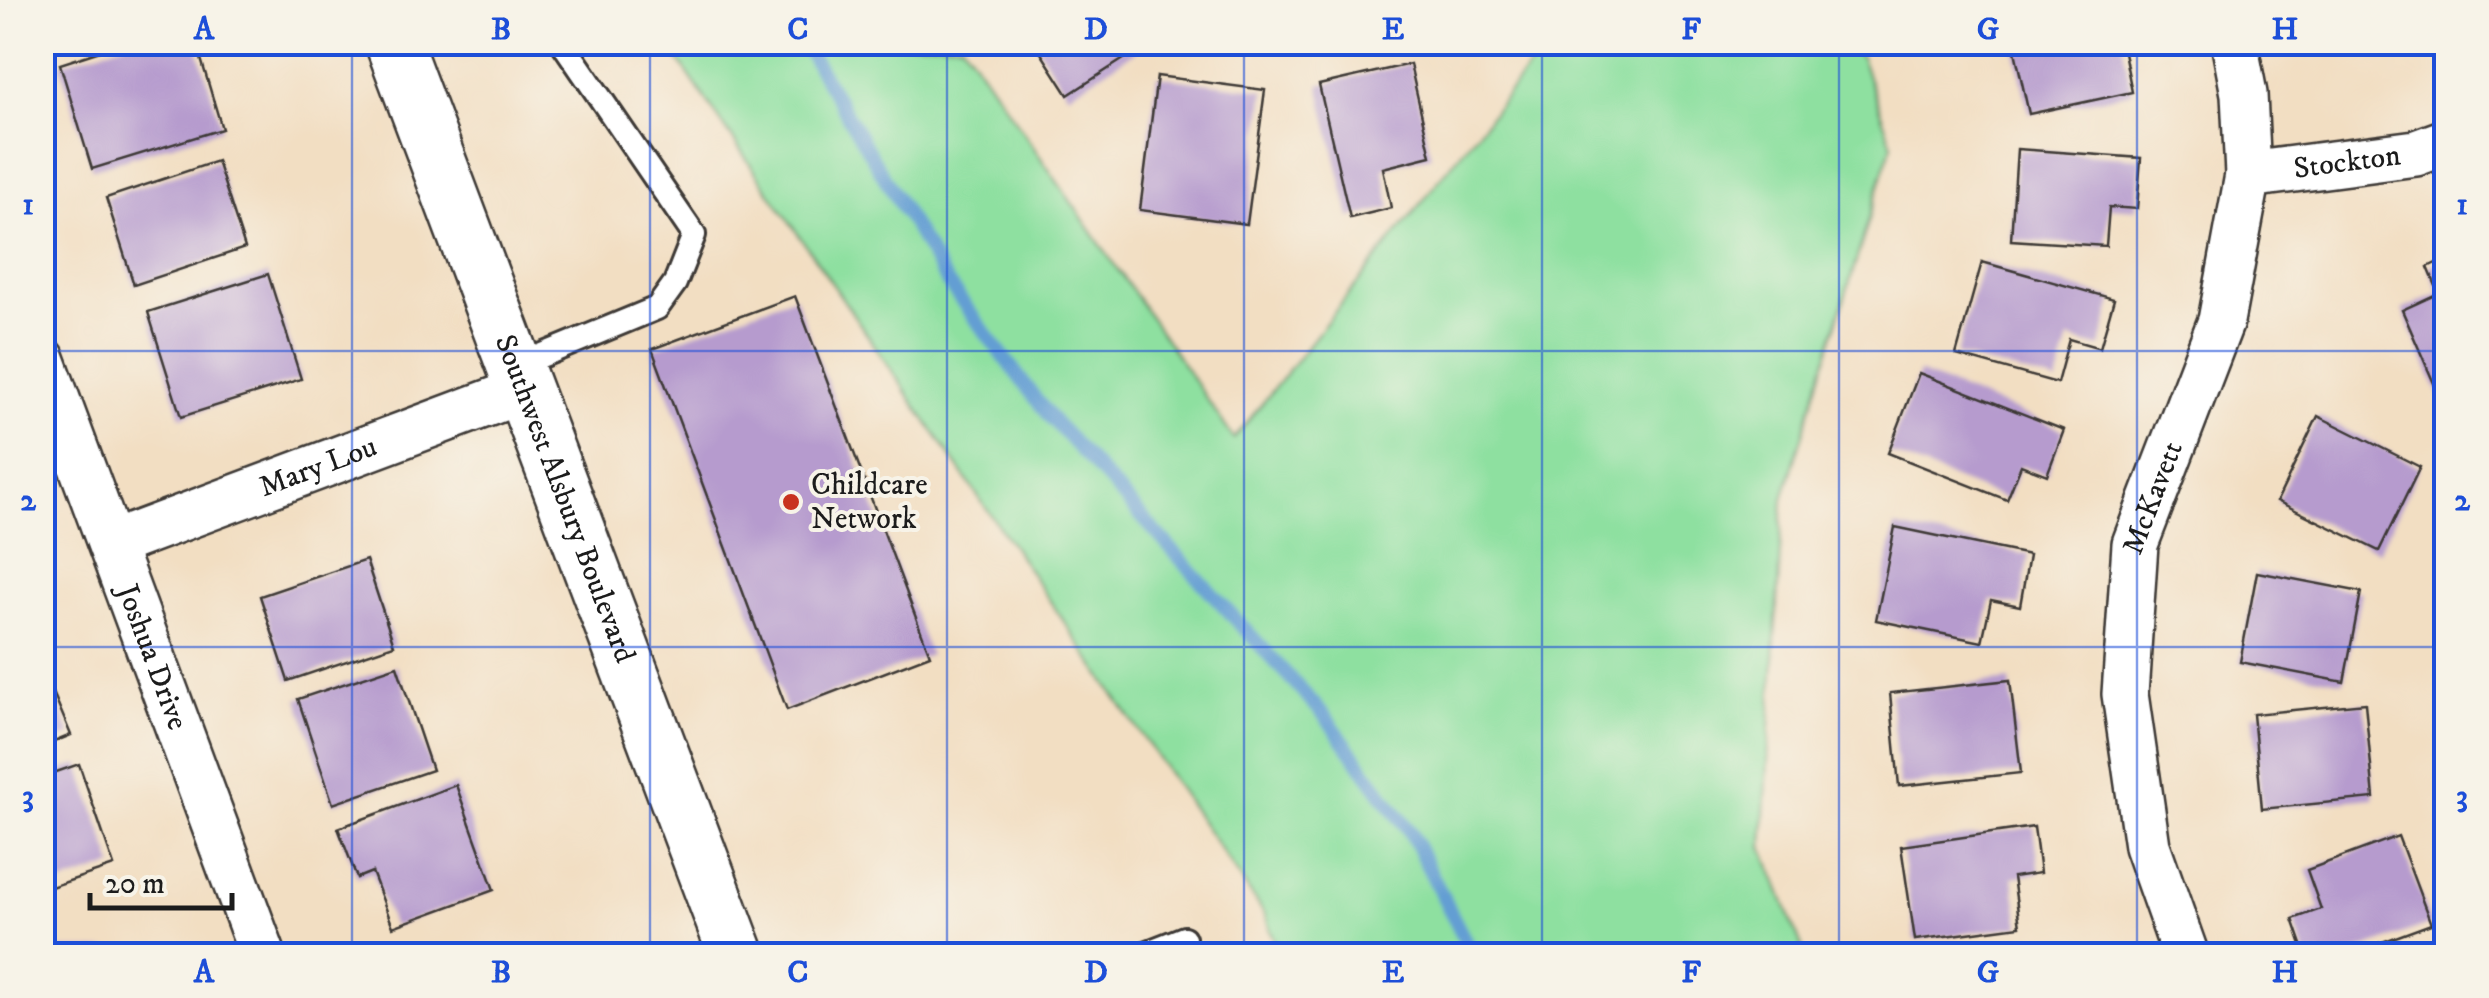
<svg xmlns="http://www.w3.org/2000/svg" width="2489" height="998" viewBox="0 0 2489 998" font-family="'IM FELL DW Pica',serif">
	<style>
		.green { fill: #8ee0a0; stroke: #557e5e; stroke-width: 2.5 }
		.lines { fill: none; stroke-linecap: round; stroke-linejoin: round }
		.stream { stroke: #649ed3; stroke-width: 14 }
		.building { fill: #b69bce }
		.service-casing { stroke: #3c3935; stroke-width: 28 }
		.minor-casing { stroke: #3c3935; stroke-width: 50 }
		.secondary-casing { stroke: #3c3935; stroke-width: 60 }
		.service { stroke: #fff; stroke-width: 22 }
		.minor { stroke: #fff; stroke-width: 45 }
		.secondary { stroke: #fff; stroke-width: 55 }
		.grid { fill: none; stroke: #1d4ed8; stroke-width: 2.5; stroke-opacity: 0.55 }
		.poi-dot { fill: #c8321e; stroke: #f7f3e8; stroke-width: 4 }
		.labels { text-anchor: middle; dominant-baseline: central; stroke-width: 8; stroke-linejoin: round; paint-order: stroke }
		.street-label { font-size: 30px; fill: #1c1c1c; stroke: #f7f3e8 }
		.poi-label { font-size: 30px; fill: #1c1c1c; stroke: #f7f3e8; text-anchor: start }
		.neatline { fill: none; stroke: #1d4ed8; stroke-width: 4 }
		.grid-label { font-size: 32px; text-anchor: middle; font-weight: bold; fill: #1d4ed8 }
	</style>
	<rect width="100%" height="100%" fill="#f7f3e8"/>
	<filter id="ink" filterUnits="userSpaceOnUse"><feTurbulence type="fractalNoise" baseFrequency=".01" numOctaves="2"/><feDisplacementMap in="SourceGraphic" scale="20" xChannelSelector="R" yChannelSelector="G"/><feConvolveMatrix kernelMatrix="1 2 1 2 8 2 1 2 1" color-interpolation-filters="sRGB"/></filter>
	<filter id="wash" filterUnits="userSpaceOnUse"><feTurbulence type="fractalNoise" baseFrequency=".0048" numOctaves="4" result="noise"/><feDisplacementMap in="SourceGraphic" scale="40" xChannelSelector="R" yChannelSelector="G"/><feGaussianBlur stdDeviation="2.25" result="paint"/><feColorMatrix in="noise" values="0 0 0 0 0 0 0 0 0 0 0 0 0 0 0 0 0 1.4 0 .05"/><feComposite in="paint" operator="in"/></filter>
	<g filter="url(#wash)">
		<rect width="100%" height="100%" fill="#f2dec2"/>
		<path class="green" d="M667 43H962L1234 439 1548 43H1842L1861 57 1892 144 1783 499 1763 847 1805 955H1280L1264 913Z"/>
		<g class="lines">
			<path class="stream" d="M803 42 947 282 1048 415 1326 717 1410 832 1473 956"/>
		</g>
		<g id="blocks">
			<g class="building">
				<path d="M128 42H196L222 129 92 169 60 64Z"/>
				<path d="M1034 42H1150L1068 95Z"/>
				<path d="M2013 42H2122L2132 92 2029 114Z"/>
				<path d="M1410 64 1431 156 1383 168 1391 208 1350 218 1319 85Z"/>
				<path d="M1157 76 1265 90 1247 224 1140 210Z"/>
				<path d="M2017 149 2141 158 2137 209 2109 207 2106 246 2011 240Z"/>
				<path d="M217 161 245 248 134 285 106 198Z"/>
				<path d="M2446 258V395L2440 397 2402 310 2439 293 2428 267Z"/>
				<path d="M1982 262 2114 299 2100 348 2069 339 2057 383 1956 355Z"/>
				<path d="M268 274 301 379 181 417 148 312Z"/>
				<path d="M795 296 930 655 787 710 652 349Z"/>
				<path d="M1919 373 2064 430 2047 475 2021 465 2007 500 1888 453Z"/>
				<path d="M2318 416 2420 467 2379 551 2277 501Z"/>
				<path d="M1895 527 2029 555 2020 606 1991 600 1982 642 1876 620Z"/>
				<path d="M366 560 394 645 288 681 260 596Z"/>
				<path d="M2257 572 2361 592 2344 682 2240 662Z"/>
				<path d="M42 666 71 735 42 747Z"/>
				<path d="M397 666 432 770 333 804 298 699Z"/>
				<path d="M2010 680 2021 773 1899 786 1890 693Z"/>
				<path d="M2365 703 2374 798 2262 809 2253 714Z"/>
				<path d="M79 764 114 866 42 890V777Z"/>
				<path d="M456 785 494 890 393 927 372 872 357 878 338 828Z"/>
				<path d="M2034 827 2040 873 2013 877 2020 926 1915 940 1901 846Z"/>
				<path d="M2398 836 2431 924 2344 956H2306L2293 919 2321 909 2307 870Z"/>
				<path d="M509 948 510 956H472V953Z"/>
				<rect x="42" y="949" width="111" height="7"/>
			</g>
		</g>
	</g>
	<g filter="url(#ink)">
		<use href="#blocks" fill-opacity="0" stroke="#3c3935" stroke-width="2.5"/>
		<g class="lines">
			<g class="service-casing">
				<g id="service">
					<path d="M514 367 657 308 675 283 694 235 562 42"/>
					<path d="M1138 956 1184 938"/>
				</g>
			</g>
			<g class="minor-casing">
				<g id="minor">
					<path id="s1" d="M2248 175 2416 153 2446 142"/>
					<path id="s2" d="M42 359 263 956"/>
					<path id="s3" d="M112 544 523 390"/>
					<path id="s4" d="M2186 956 2147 846 2125 694 2135 544 2221 321 2248 175 2244 94 2234 42"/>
				</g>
			</g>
			<g class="secondary-casing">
				<g id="secondary">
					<path id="s5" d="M393 42 737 956"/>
				</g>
			</g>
			<use href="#service" class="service"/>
			<use href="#minor" class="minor"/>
			<use href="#secondary" class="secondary"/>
		</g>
	</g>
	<path class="grid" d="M352 42V956M650 42V956M947 42V956M1244 42V956M1542 42V956M1839 42V956M2137 42V956M42 351H2446M42 647H2446"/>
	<circle class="poi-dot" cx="791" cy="502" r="10"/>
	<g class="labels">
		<g class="street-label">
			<text stroke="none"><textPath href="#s1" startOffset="100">Stockton</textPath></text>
			<text stroke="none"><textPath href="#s3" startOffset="220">Mary Lou</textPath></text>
			<text stroke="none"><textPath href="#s4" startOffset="470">McKavett</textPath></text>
			<text stroke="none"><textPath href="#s5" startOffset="488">Southwest Alsbury Boulevard</textPath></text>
			<text stroke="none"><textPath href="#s2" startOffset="318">Joshua Drive</textPath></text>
		</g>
		<g class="poi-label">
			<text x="811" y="485">Childcare<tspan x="811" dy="34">Network</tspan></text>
		</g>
	</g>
	<rect width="2489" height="998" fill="none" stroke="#f7f3e8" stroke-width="110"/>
	<path d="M90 893v15h142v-15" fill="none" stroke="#1c1c1c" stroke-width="5"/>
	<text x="105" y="893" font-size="30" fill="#1c1c1c" stroke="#f7f3e8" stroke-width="8" paint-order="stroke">20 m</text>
	<rect x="55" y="55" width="2379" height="888" class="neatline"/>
	<g class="grid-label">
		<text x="204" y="39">A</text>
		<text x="501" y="39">B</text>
		<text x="798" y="39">C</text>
		<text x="1096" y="39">D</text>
		<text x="1393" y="39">E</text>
		<text x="1691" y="39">F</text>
		<text x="1988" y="39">G</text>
		<text x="2285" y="39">H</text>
		<text x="28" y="214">1</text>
		<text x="2462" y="214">1</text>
		<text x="28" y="510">2</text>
		<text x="2462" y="510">2</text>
		<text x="28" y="806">3</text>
		<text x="2462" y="806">3</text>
		<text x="204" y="982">A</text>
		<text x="501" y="982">B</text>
		<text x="798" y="982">C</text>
		<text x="1096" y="982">D</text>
		<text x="1393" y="982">E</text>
		<text x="1691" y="982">F</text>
		<text x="1988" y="982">G</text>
		<text x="2285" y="982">H</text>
	</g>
</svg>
